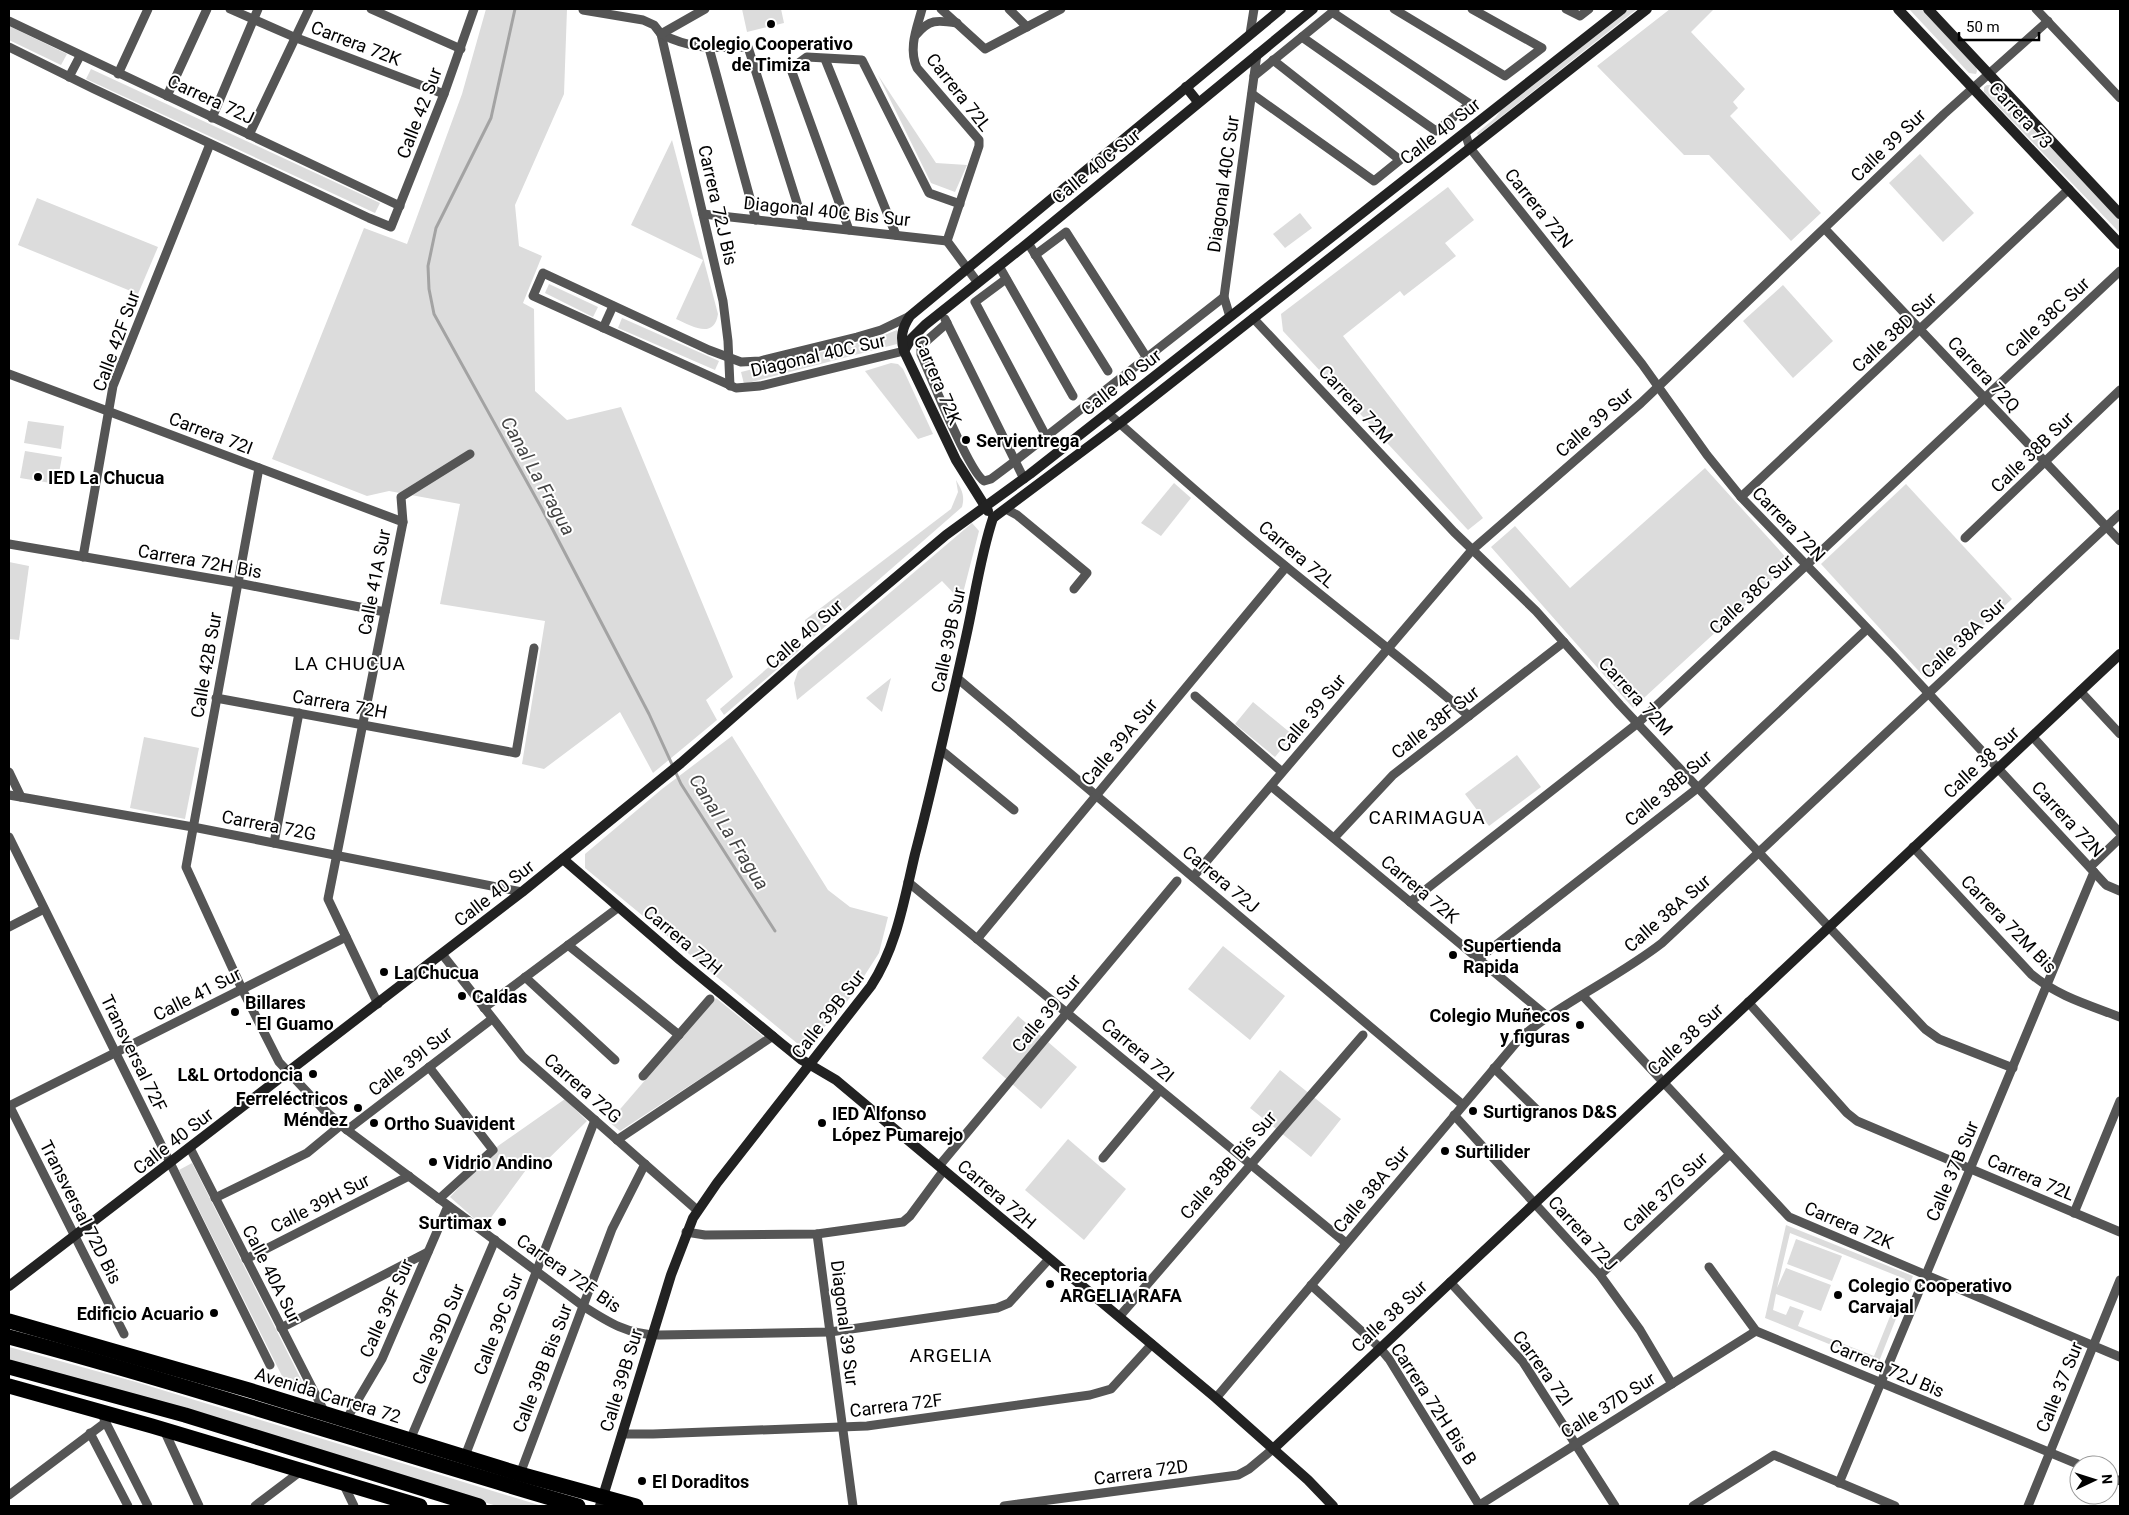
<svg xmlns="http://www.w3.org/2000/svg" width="2129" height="1515" viewBox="0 0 2129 1515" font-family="Roboto,sans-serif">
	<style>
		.green { fill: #dcdcdc }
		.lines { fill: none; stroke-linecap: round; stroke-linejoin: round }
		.stream { stroke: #a3a3a3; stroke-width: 3 }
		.street { stroke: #555; stroke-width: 9 }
		.secondary { stroke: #222; stroke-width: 10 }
		.highway { stroke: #000; stroke-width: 15 }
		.poi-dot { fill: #000; stroke: #fff; stroke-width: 2 }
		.labels { text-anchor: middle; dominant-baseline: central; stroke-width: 4; stroke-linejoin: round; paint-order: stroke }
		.street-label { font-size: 18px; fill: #000; stroke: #fff }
		.poi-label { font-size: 18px; font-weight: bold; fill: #000; stroke: #fff; text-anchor: start }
		.water-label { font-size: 19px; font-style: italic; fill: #444; stroke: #fff }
		.neighbourhood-label { font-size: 19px; letter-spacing: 1px; fill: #000; stroke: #fff }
	</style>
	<rect width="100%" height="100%" fill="#fff"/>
	<g class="green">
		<path d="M486 9H567L564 94 515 205 519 246 542 256 523 303 534 309 535 391 567 420 621 407 733 677 706 700 717 720 653 773 620 712 544 769 522 764 545 621 440 604 460 504 389 491 367 496 272 459 364 228 407 244 462 94Z"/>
		<path d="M742 9H781L784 23 747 32Z"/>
		<path d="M1627 9H1637L1478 135 1477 133 1495 118 1505 105Z"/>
		<path d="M1670 9H1714L1691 32 1745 89 1733 102 1738 108 1730 116 1821 213 1791 241 1709 155H1684L1597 66Z"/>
		<path d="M1909 9H1922L1976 67 1977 71 1976 74 1969 73Z"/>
		<path d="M9 26 67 54 61 65 9 40Z"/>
		<path d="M91 69 380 203 375 213 86 79Z"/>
		<path d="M878 75 936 163 967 165 955 192 931 183Z"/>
		<path d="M1987 85H1991L2120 220V233L1984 92V87Z"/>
		<path d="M672 140 718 314C714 340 692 326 676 319L703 260 631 225Z"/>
		<path d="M1920 154 1974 213 1943 242 1889 183Z"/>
		<path d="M1448 187 1474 220 1445 243 1456 256 1404 296 1400 291 1343 336 1483 518 1468 530 1283 331 1281 314Z"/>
		<path d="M37 198 158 247 138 294 18 245Z"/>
		<path d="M1300 213 1312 228 1285 248 1273 234Z"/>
		<path d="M549 284 598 307 593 317 545 293Z"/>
		<path d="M1783 285 1833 341 1793 378 1743 321Z"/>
		<path d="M622 318 719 361 715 370 618 328Z"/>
		<path d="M897 330V344L744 384 741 372 877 338Z"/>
		<path d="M891 363 898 364 903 369 933 434 918 439 865 371Z"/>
		<path d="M28 421 64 426 61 449 24 443Z"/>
		<path d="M25 451 62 457 57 484 20 478Z"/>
		<path d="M1705 468 1791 563 1633 708 1491 547 1515 526 1570 588Z"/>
		<path d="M956 480C962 490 965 496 962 507L812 638 807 634 805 620 951 509 958 492Z"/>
		<path d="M1174 483 1191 498 1161 536 1141 523Z"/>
		<path d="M1906 484 2012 599 1926 679 1821 564Z"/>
		<path d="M972 523 979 531 961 601 942 581 797 700 794 683 798 671Z"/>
		<path d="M9 562 29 566 19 640 9 639Z"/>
		<path d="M799 641 804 646 724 715 720 709Z"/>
		<path d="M891 678 882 712 866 698Z"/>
		<path d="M1253 702 1293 735 1275 757 1235 724Z"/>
		<path d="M732 736 828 890 850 907 888 917 879 953 861 981 844 1006 804 1049 585 868V854L662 789Z"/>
		<path d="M144 737 199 748 185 819 130 808Z"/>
		<path d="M1517 755 1541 787 1489 826 1465 794Z"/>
		<path d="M1223 946 1285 996 1250 1040 1188 989Z"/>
		<path d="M716 998 764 1037 620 1131 609 1122Z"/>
		<path d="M1018 1016 1077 1067 1041 1109 982 1058Z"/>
		<path d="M1280 1070 1341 1119 1311 1157 1250 1108Z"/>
		<path d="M565 1099 587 1121 542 1165 534 1159 484 1227 450 1197 498 1146Z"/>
		<path d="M1068 1139 1126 1189 1084 1240 1025 1190Z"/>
		<path d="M192 1163 307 1391 286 1384 179 1170Z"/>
		<path d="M1786 1225 1913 1276 1906 1293 1901 1290 1905 1279 1790 1233 1777 1288 1786 1268 1831 1285 1821 1311 1776 1294 1773 1310 1786 1315 1790 1306 1804 1311 1798 1326 1874 1356 1897 1299 1903 1301 1878 1364 1765 1318Z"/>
		<path d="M1796 1239 1842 1256 1832 1281 1787 1264Z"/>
		<path d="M9 1347 136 1382 542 1506H497L9 1360Z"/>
	</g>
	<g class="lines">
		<path class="stream" d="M515 9 491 118 436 228 428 266 429 289 434 314 542 509 649 714 681 784 775 931"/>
		<g class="street">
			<path d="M230 9 294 37 444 94"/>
			<path d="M371 9 461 49"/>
			<path d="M922 9C917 28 908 48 917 68L979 140V146L947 241"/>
			<path d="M941 9 985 49 1061 9"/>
			<path d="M1009 9 1027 27"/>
			<path d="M1394 9 1505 76 1542 48 1472 9"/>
			<path d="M1566 9 1580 16 1589 9"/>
			<path d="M2036 9 2120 98"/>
			<path d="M583 10 643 20 654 25 661 34 723 301 728 341 730 386"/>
			<path d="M9 21 400 206"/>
			<path d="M661 34C693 50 713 48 748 47L804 225"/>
			<path d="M661 34 705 9"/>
			<path d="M1250 34 1254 9"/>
			<path d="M916 35C929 19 937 20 957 23"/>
			<path d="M1302 37 1436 131 1470 104 1332 12"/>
			<path d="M9 47 94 89 369 218 391 227 444 94 474 9"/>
			<path d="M709 48 756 220"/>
			<path d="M825 59 896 235"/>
			<path d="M118 74 148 9"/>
			<path d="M1254 76 1335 10"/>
			<path d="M69 77 80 56"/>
			<path d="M1252 94 1374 181 1400 160 1273 60"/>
			<path d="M167 96 207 9"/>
			<path d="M212 118 258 9"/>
			<path d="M1465 133 1470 148 1642 364 1707 455 1741 497 1893 655 2106 885 2120 891"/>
			<path d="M249 135 309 9"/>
			<path d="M703 214 947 241"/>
			<path d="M1825 229 2120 541"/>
			<path d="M849 230 792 72V68L807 57 862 60 929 193 960 204"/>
			<path d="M947 241 978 283"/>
			<path d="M1028 243 1108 371"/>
			<path d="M1035 255 1066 232 1147 358"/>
			<path d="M999 266 1073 396"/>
			<path d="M1006 279 975 302 1046 436"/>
			<path d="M1230 317 1224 297 1257 54"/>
			<path d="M1253 318 1454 532 1536 611 1620 705 1925 1029 1939 1039 2013 1068"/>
			<path d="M945 319 1024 479"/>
			<path d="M947 323 923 344 921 348V354C930 375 969 472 984 481L991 479 1015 461 1224 297"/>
			<path d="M603 328 613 306"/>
			<path d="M904 351 760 386 736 388 533 296 543 273 709 350 741 362 760 361 857 337 881 330 910 316"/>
			<path d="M9 374 403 522"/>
			<path d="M1108 413C1164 463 1220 513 1278 560 1341 612 1407 662 1469 716"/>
			<path d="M259 468 186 867 242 989 279 1062 323 1109 347 1130 583 1306C608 1322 628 1335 659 1335L830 1332 997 1308 1009 1303 1049 1259"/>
			<path d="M1741 497 2069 189"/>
			<path d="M1006 509 1017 515 1087 573 1074 589"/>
			<path d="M1965 538 2120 390"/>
			<path d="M9 544 238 583 385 612"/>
			<path d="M83 557 113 386 210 144"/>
			<path d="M957 678 1463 1105"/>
			<path d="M2080 691 2120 734"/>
			<path d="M1195 696 1282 772"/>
			<path d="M216 698 516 753 534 648"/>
			<path d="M2032 736 2120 833"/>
			<path d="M941 750 1014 810"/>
			<path d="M9 772 21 797"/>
			<path d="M1271 786 1548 1017"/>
			<path d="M9 795 193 827 522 892"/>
			<path d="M9 837 270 1365"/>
			<path d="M1334 838 1393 775 1564 642"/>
			<path d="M274 843 299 713"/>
			<path d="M1913 847 2031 974C2057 996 2089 1005 2120 1017"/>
			<path d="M2090 867 2120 838"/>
			<path d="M1193 877 1472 550 1641 403 1944 114 2048 21"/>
			<path d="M908 882 1346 1243"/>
			<path d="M1410 902 1638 723 2120 271"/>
			<path d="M9 927 44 909"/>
			<path d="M977 939 1286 567"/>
			<path d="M568 945 679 1035"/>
			<path d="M442 954 523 1057 697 1210"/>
			<path d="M1478 959 1699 787 1867 629"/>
			<path d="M525 977 615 1060"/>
			<path d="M1583 996 1789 1217 2120 1357"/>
			<path d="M1748 1002 1847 1113 1857 1121 2120 1232"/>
			<path d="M378 1004 328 899 403 522 401 497 470 454"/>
			<path d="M484 1008 619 907"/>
			<path d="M429 1067 493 1150 439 1199"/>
			<path d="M1494 1068 1537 1110"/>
			<path d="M643 1076 710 999"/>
			<path d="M9 1105 124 1334"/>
			<path d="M9 1106 346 937"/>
			<path d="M1454 1115 1600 1275 1640 1330 1672 1384"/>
			<path d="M347 1130 492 1019"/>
			<path d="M617 1140 773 1036"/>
			<path d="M190 1148 325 1413"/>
			<path d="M1103 1158 1160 1090"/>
			<path d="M939 1166 1177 881"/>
			<path d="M215 1198 307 1153 341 1125"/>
			<path d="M2074 1213 2120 1101"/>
			<path d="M686 1232 705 1235 817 1234 903 1222 910 1216 944 1170"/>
			<path d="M817 1234 853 1506"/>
			<path d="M246 1259 409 1176"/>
			<path d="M1709 1267 1756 1331 2080 1465"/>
			<path d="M1600 1275 1730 1154"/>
			<path d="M1450 1282 1523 1362 1615 1506"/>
			<path d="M1311 1285 1379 1347 1389 1359 1479 1505"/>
			<path d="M1119 1317 1363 1035"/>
			<path d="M281 1328 428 1252"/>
			<path d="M1216 1398 1520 1038C1564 1001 1617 978 1662 943L2120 514"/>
			<path d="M104 1419 148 1506"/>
			<path d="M346 1420 382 1359 448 1206"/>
			<path d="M164 1430 199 1506"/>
			<path d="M90 1433 128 1506"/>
			<path d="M622 1434H653L867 1426 1090 1395 1111 1389 1152 1344"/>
			<path d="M410 1440 495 1240"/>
			<path d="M465 1456 595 1120"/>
			<path d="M520 1474 612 1229 645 1164"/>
			<path d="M2109 1476 2120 1481"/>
			<path d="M343 1483 354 1506"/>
			<path d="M1839 1483 2094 872"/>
			<path d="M9 1495 106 1422"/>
			<path d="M255 1506 301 1471"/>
			<path d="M1004 1506 1238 1475 1249 1469 1273 1449"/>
			<path d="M1478 1506 1756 1331"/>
			<path d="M1693 1506 1774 1455 1895 1506"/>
			<path d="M2028 1506 2120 1280"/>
		</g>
		<g class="secondary">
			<path d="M1898 9 2120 244"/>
			<path d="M1928 9 2120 214"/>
			<path d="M1186 87 1198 102"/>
			<path d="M904 351 911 339 925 325 1028 243 1313 9"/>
			<path d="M988 511 956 460 904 351C900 337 902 328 910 316L1281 9"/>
			<path d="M993 518 1120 423 1647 9"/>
			<path d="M563 859 680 960 782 1044 802 1060 836 1080 1216 1398 1308 1480 1333 1506"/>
			<path d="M9 1286 522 892 681 763 813 647 946 535 1030 474 1622 9"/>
			<path d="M1273 1449 2120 654"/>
			<path d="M600 1506 671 1275 693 1218 717 1183 871 986C897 946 904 900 915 854 934 782 950 709 966 637 975 597 980 557 993 518"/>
		</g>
		<g class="highway">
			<path d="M9 1321 249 1390 520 1474 636 1506"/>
			<path d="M9 1337C200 1388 388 1451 578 1506"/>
			<path d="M9 1367 185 1415 479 1506"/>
			<path d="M9 1386 152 1426 420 1506"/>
		</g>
	</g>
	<g class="poi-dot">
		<circle cx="771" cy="24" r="5"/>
		<circle cx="966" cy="440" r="5"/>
		<circle cx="38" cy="477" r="5"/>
		<circle cx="1453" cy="955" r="5"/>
		<circle cx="384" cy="972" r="5"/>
		<circle cx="462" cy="996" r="5"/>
		<circle cx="235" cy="1012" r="5"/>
		<circle cx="1580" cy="1025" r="5"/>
		<circle cx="313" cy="1074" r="5"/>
		<circle cx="358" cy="1108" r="5"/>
		<circle cx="1473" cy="1111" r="5"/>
		<circle cx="374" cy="1123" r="5"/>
		<circle cx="822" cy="1123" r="5"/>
		<circle cx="1445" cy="1151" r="5"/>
		<circle cx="433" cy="1162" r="5"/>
		<circle cx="502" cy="1222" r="5"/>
		<circle cx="1050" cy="1284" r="5"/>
		<circle cx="1838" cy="1295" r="5"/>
		<circle cx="214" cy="1313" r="5"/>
		<circle cx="642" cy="1481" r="5"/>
	</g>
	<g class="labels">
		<g class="street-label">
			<text transform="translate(356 43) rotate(21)">Carrera 72K</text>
			<text transform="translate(959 92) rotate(52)">Carrera 72L</text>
			<text transform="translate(211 99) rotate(25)">Carrera 72J</text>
			<text transform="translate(419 113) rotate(-69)">Calle 42 Sur</text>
			<text transform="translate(2021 115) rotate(47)">Carrera 73</text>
			<text transform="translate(1440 131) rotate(-38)">Calle 40 Sur</text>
			<text transform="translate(1888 145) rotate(-44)">Calle 39 Sur</text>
			<text transform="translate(1096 166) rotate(-39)">Calle 40C Sur</text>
			<text transform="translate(1223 184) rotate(-82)">Diagonal 40C Sur</text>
			<text transform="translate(718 205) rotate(77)">Carrera 72J Bis</text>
			<text transform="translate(1539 208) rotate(51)">Carrera 72N</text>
			<text transform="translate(827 211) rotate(6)">Diagonal 40C Bis Sur</text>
			<text transform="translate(2047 317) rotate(-43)">Calle 38C Sur</text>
			<text transform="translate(1894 332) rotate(-43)">Calle 38D Sur</text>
			<text transform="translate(116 341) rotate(-70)">Calle 42F Sur</text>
			<text transform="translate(818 355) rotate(-13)">Diagonal 40C Sur</text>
			<text transform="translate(1984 374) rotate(47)">Carrera 72Q</text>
			<text transform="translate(938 380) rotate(67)">Carrera 72K</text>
			<text transform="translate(1121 382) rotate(-38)">Calle 40 Sur</text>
			<text transform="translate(1356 404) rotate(47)">Carrera 72M</text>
			<text transform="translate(1594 422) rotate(-41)">Calle 39 Sur</text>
			<text transform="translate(211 433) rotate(21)">Carrera 72I</text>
			<text transform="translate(2032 452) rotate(-44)">Calle 38B Sur</text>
			<text transform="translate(1789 524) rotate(46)">Carrera 72N</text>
			<text transform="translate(1297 554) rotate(40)">Carrera 72L</text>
			<text transform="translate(200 561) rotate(10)">Carrera 72H Bis</text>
			<text transform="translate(374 582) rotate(-79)">Calle 41A Sur</text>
			<text transform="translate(1751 594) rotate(-43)">Calle 38C Sur</text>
			<text transform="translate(804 634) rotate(-41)">Calle 40 Sur</text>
			<text transform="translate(1963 638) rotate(-43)">Calle 38A Sur</text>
			<text transform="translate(948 640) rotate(-78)">Calle 39B Sur</text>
			<text transform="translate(206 665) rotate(-80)">Calle 42B Sur</text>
			<text transform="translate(1636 696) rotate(47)">Carrera 72M</text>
			<text transform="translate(340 704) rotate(10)">Carrera 72H</text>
			<text transform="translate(1311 713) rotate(-50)">Calle 39 Sur</text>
			<text transform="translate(1435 722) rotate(-38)">Calle 38F Sur</text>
			<text transform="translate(1119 742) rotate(-50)">Calle 39A Sur</text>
			<text transform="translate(1981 762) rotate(-43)">Calle 38 Sur</text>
			<text transform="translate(1668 788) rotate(-40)">Calle 38B Sur</text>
			<text transform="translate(2068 819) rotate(47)">Carrera 72N</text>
			<text transform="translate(269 825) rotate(11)">Carrera 72G</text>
			<text transform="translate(1221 879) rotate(40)">Carrera 72J</text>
			<text transform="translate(1420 889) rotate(40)">Carrera 72K</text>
			<text transform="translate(494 893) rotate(-38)">Calle 40 Sur</text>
			<text transform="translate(1667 913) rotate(-41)">Calle 38A Sur</text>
			<text transform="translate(2009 924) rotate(46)">Carrera 72M Bis</text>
			<text transform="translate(683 940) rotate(40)">Carrera 72H</text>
			<text transform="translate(197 994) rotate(-27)">Calle 41 Sur</text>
			<text transform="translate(1046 1013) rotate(-50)">Calle 39 Sur</text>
			<text transform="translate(828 1014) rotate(-52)">Calle 39B Sur</text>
			<text transform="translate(1685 1039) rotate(-43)">Calle 38 Sur</text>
			<text transform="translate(1138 1050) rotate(40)">Carrera 72I</text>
			<text transform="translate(134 1053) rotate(64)">Transversal 72F</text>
			<text transform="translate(410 1061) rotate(-38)">Calle 39I Sur</text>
			<text transform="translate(583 1088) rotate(41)">Carrera 72G</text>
			<text transform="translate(173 1141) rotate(-38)">Calle 40 Sur</text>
			<text transform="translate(1228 1165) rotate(-49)">Calle 38B Bis Sur</text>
			<text transform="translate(1952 1171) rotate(-67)">Calle 37B Sur</text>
			<text transform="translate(2031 1177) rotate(23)">Carrera 72L</text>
			<text transform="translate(1371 1189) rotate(-50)">Calle 38A Sur</text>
			<text transform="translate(1665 1192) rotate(-43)">Calle 37G Sur</text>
			<text transform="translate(997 1194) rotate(40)">Carrera 72H</text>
			<text transform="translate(320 1203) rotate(-27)">Calle 39H Sur</text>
			<text transform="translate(81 1212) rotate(63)">Transversal 72D Bis</text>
			<text transform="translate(1849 1225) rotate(23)">Carrera 72K</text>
			<text transform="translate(1583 1233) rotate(48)">Carrera 72J</text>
			<text transform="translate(569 1273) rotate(35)">Carrera 72F Bis</text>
			<text transform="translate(272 1274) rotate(63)">Calle 40A Sur</text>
			<text transform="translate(386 1308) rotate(-66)">Calle 39F Sur</text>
			<text transform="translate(1389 1316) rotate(-43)">Calle 38 Sur</text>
			<text transform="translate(845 1323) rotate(83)">Diagonal 39 Sur</text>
			<text transform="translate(498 1324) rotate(-69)">Calle 39C Sur</text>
			<text transform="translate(438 1334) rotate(-67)">Calle 39D Sur</text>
			<text transform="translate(542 1368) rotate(-69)">Calle 39B Bis Sur</text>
			<text transform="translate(1543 1368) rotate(54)">Carrera 72I</text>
			<text transform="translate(1887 1368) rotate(23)">Carrera 72J Bis</text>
			<text transform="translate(621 1380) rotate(-73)">Calle 39B Sur</text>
			<text transform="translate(2059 1387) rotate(-68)">Calle 37 Sur</text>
			<text transform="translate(328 1395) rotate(17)">Avenida Carrera 72</text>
			<text transform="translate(1434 1404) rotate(57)">Carrera 72H Bis B</text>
			<text transform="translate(896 1405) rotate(-7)">Carrera 72F</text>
			<text transform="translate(1608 1405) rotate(-32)">Calle 37D Sur</text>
			<text transform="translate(1141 1472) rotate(-8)">Carrera 72D</text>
		</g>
		<g class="poi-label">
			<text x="771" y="43" text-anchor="middle">Colegio Cooperativo<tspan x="771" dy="21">de Timiza</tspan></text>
			<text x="976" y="440">Servientrega</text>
			<text x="48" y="477">IED La Chucua</text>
			<text x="1463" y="945">Supertienda<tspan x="1463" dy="21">Rapida</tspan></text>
			<text x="394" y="972">La Chucua</text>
			<text x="472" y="996">Caldas</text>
			<text x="245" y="1002">Billares<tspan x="245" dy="21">- El Guamo</tspan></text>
			<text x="1570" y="1015" text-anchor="end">Colegio Muñecos<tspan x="1570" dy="21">y figuras</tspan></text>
			<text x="303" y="1074" text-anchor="end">L&amp;L Ortodoncia</text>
			<text x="348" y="1098" text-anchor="end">Ferreléctricos<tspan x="348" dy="21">Méndez</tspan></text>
			<text x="1483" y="1111">Surtigranos D&amp;S</text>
			<text x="832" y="1113">IED Alfonso<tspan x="832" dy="21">López Pumarejo</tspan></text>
			<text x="384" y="1123">Ortho Suavident</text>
			<text x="1455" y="1151">Surtilider</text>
			<text x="443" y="1162">Vidrio Andino</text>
			<text x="492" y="1222" text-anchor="end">Surtimax</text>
			<text x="1060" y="1274">Receptoria<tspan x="1060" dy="21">ARGELIA RAFA</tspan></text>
			<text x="1848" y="1285">Colegio Cooperativo<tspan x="1848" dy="21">Carvajal</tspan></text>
			<text x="204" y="1313" text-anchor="end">Edificio Acuario</text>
			<text x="652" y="1481">El Doraditos</text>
		</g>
		<g class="water-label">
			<text transform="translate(538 476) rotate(61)">Canal La Fragua</text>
			<text transform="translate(729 832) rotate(58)">Canal La Fragua</text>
		</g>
		<g class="neighbourhood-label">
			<text x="350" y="663">LA CHUCUA</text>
			<text x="1427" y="817">CARIMAGUA</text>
			<text x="951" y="1355">ARGELIA</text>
		</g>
	</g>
	<rect width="2129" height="1515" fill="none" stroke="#000000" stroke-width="20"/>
	<g transform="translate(2094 1480) rotate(86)"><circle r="24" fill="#ffffff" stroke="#999999"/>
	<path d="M0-4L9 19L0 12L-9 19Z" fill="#000000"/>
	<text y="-8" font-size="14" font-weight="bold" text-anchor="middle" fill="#000000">N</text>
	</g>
	<path d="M1959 32v8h80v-8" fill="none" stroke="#000000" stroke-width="2.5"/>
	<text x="1966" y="32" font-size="15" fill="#000000" stroke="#ffffff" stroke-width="4" paint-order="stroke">50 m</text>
</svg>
